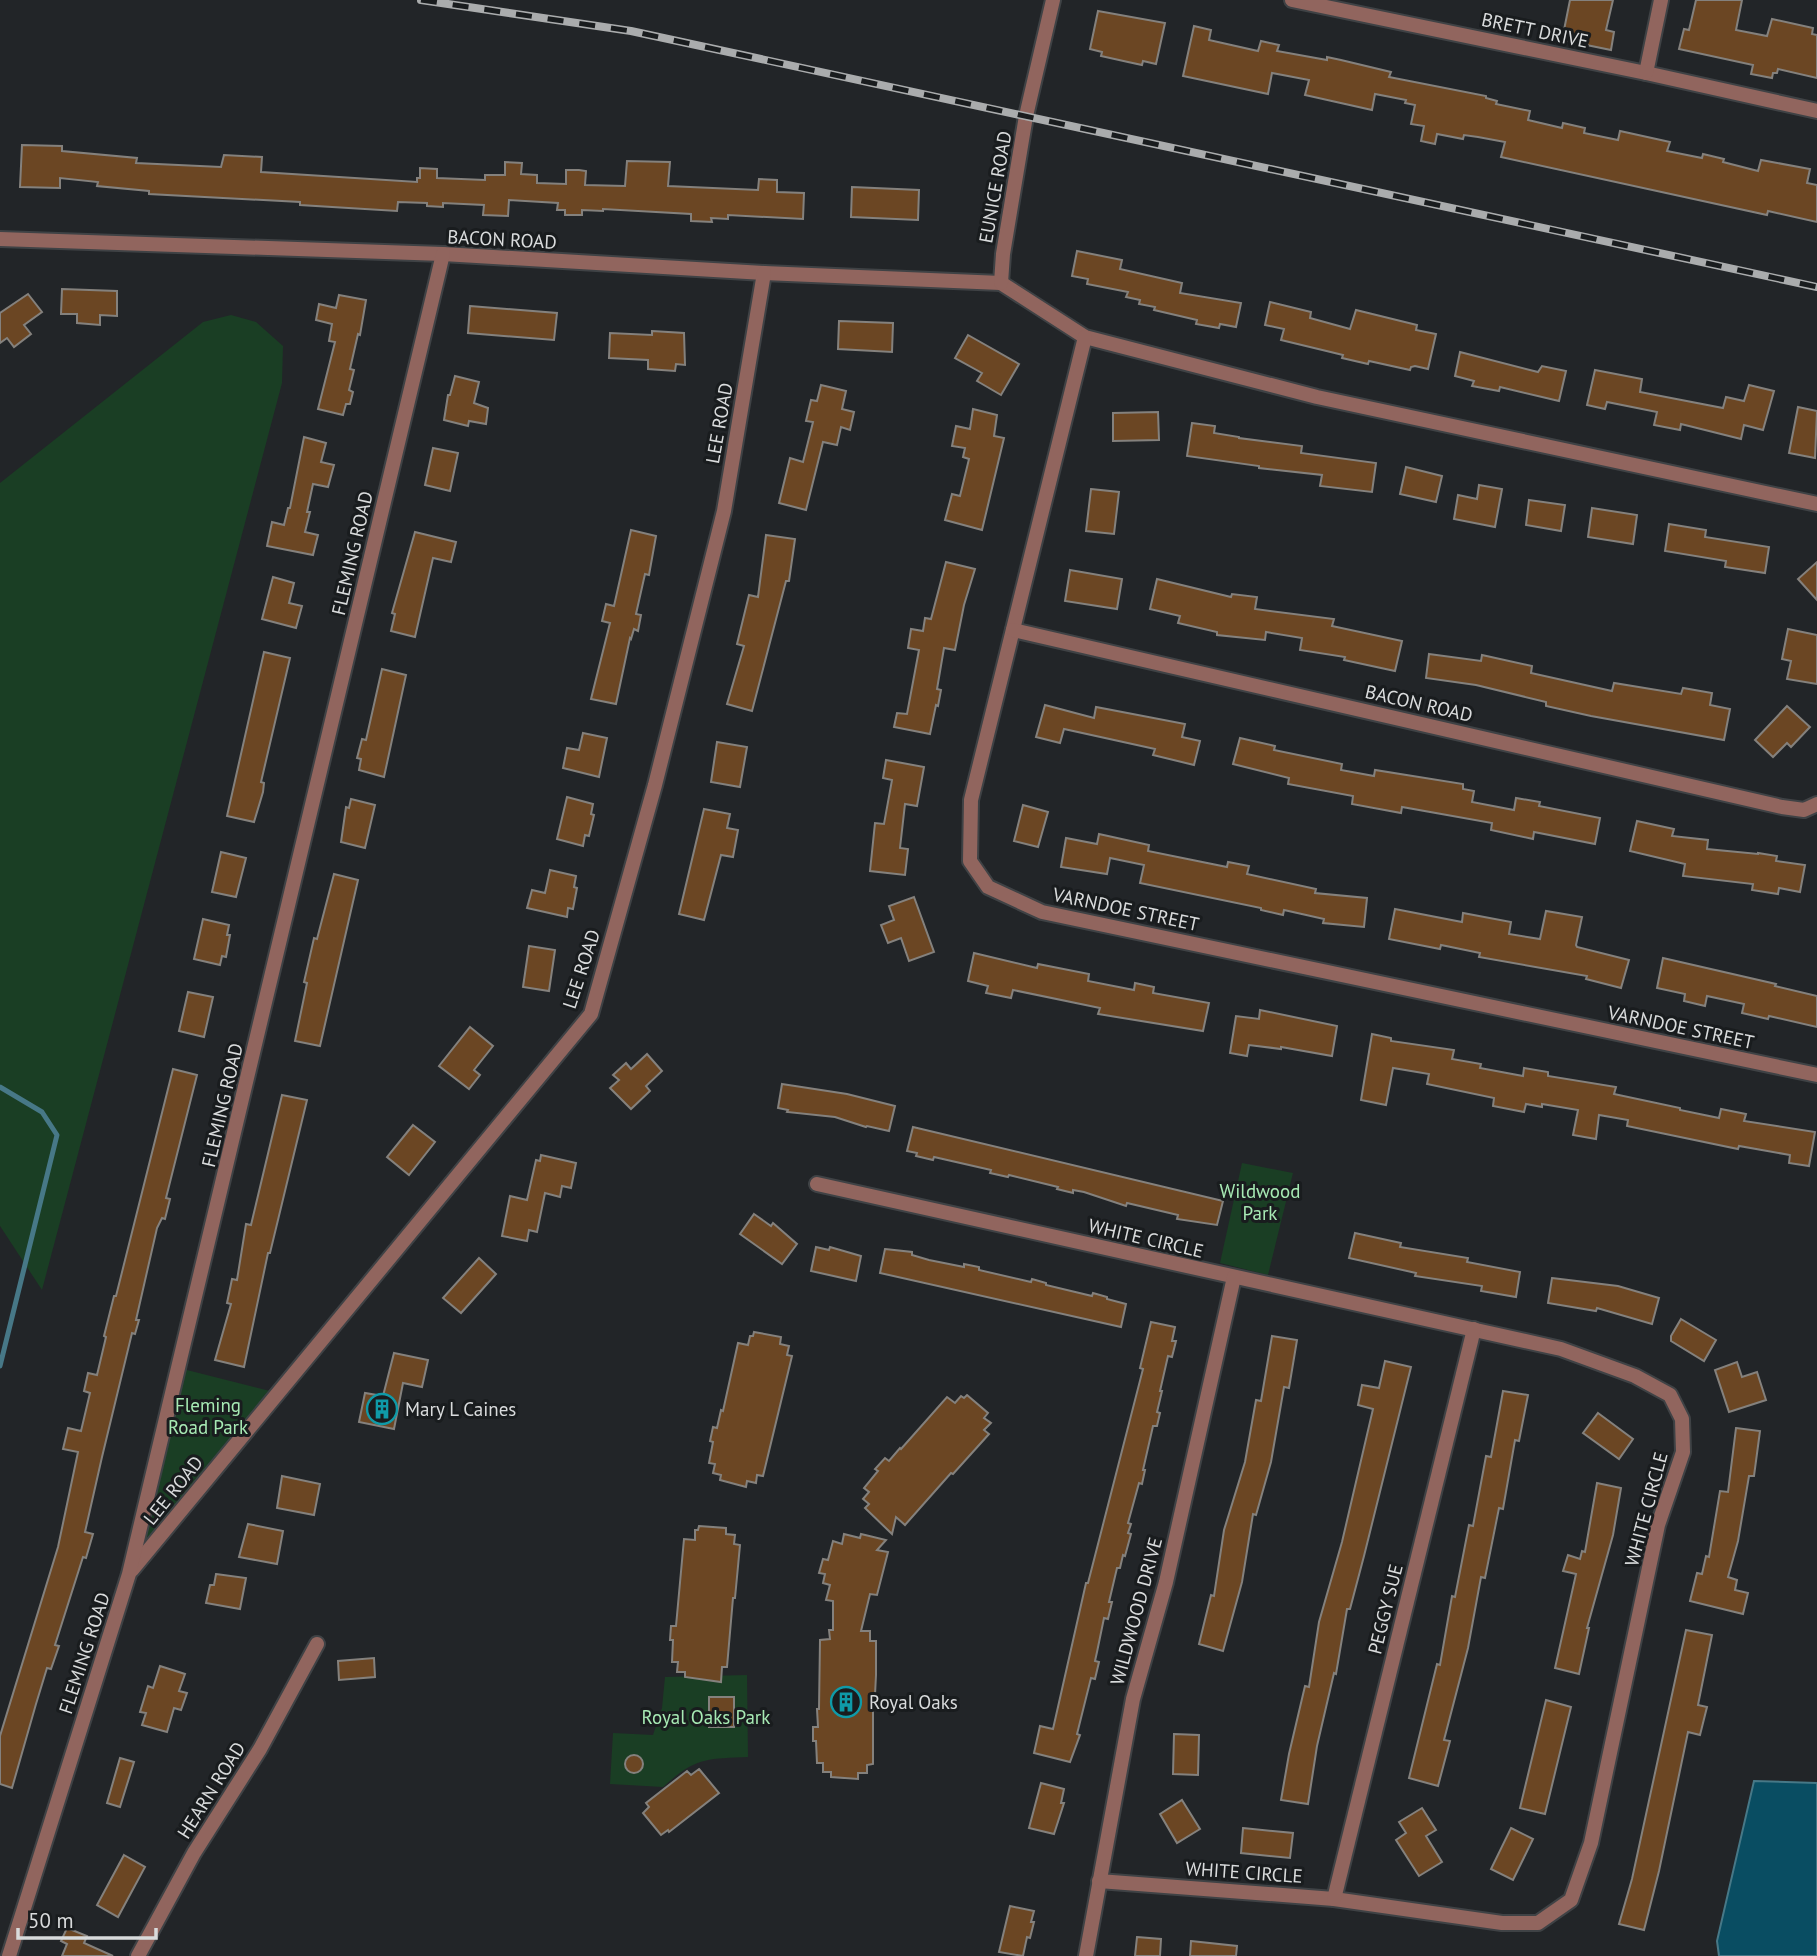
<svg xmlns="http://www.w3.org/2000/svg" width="1817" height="1956" viewBox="0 0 1817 1956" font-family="'PT Sans',sans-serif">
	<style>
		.green { fill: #1a3e24 }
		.water { fill: #094d62; stroke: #477887; stroke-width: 2 }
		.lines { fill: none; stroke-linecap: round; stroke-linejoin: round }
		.stream { stroke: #477887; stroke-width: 5 }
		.building { fill: #6b4623; stroke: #84817d; stroke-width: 2 }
		.street-casing { stroke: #3f4245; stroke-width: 18 }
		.street { stroke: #91655e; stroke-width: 14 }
		.rail-casing { stroke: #aaacad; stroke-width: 8 }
		.rail { stroke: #191c1e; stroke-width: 5; stroke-dasharray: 16; stroke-linecap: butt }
		.labels { text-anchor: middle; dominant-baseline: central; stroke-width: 6; stroke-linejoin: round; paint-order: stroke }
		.street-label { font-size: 19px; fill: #d9dbdc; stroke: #191c1e }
		.park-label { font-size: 19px; fill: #a7eab4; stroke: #191c1e }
		.poi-label { font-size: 19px; fill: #d9dbdc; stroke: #191c1e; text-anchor: start }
	</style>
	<rect width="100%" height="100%" fill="#222528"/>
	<g class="green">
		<path d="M231 315 256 322 283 346 282 383 42 1290 0 1226V483L203 322Z"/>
		<path d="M1242 1163 1293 1173 1268 1275 1220 1263Z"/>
		<path d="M179 1368 278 1393 148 1549 137 1543Z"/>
		<path d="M747 1675 748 1757C706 1759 696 1757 663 1787L610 1784 613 1733 653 1735 662 1708 665 1677Z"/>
	</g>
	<path class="water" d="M1754 1781 1817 1783V1956H1719L1717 1941Z"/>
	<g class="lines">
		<path class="stream" d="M0 1087 42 1112 57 1135 0 1366"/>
	</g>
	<g class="building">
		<path d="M1570 0H1613L1606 30 1614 32 1611 50 1562 40Z"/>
		<path d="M1696 0H1742L1736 30 1767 36 1772 19 1813 28 1812 34 1817 35V78L1778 69 1777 73H1773L1772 78 1751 74 1753 65 1679 49 1684 29 1689 30Z"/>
		<path d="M1098 11 1165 23 1156 64 1143 61 1142 65 1128 62 1101 56 1102 52 1090 49Z"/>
		<path d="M1194 26 1211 30 1209 40 1258 51 1261 41 1279 45 1277 51 1327 60V57L1341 60 1391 72 1389 77 1486 96V98L1497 101 1496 104 1530 111 1528 120 1562 128 1563 123 1585 128 1584 133 1618 140 1620 131 1670 142 1667 151 1702 158 1703 154 1724 159 1723 162 1758 171 1761 160 1810 169 1807 183 1817 185V222L1768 211 1767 215 1501 157 1505 142 1478 137 1464 135 1463 139 1437 134 1435 144 1421 141 1424 126 1411 124 1415 105 1405 103 1406 100 1375 94 1372 110 1305 95 1309 80 1272 73 1268 94 1183 76Z"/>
		<path d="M22 145 62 146V151L137 158 136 163 221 167 224 155 262 157 261 172 417 182V178H420V168L437 169V178L485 180V175H505V162L522 163 521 174 537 175V183L566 184V170H579L586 171 585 185 625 186 627 161 670 162 668 186 758 190 759 179 777 180V192L804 193 803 219 728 215V219L711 218 712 222 691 221V214L603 209V211L582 210V215H565V210H557L558 203 509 200 508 216 483 215 484 205 443 203V207L427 206V203L398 202 397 211 300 205V202L149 194V191L97 186 98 182 60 178V188L20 187Z"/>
		<path d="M852 187 919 190 918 220 851 217Z"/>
		<path d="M1077 251 1122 260 1120 269 1182 283 1180 293 1241 303 1236 327 1220 324 1219 328 1196 324 1197 320 1154 310 1155 307 1139 304 1140 300 1126 297 1128 292 1087 284 1088 279 1072 276Z"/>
		<path d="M62 289 117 291V316L100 315V325L77 323V314H61Z"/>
		<path d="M28 294 42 312 24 325 31 334 14 347 7 338 0 343V313Z"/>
		<path d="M339 295 366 300 360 335 358 334 350 369 354 370 349 390 353 392 350 404H346L343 415 318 409 335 342 329 341 332 324 316 320 319 304 336 308Z"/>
		<path d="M1270 302 1311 312 1310 318 1350 329 1356 310 1417 325 1416 330 1436 334 1428 369 1415 366 1411 367 1410 370 1369 361 1368 364 1342 358 1343 355 1281 340 1284 329 1265 325Z"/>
		<path d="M470 306 557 313 554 340 468 333Z"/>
		<path d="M839 321 893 323 892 352 838 349Z"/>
		<path d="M652 331 684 333 685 365 676 364 675 371 648 369V360L609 358 610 333 652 335Z"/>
		<path d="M968 335 1019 364 1001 395 977 381 982 373 955 358Z"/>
		<path d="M1460 352 1538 372 1542 366 1566 371 1559 401 1500 387 1499 391 1472 386 1474 381 1455 376Z"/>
		<path d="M1595 370 1642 379 1640 392 1723 408 1726 397 1744 401 1749 385 1774 391 1763 430 1744 425 1741 439 1681 424 1680 430 1654 425 1657 412 1607 402 1605 409 1587 405Z"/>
		<path d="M455 376 479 382 474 403 488 408 486 424 469 421 468 426 444 420 448 395H450Z"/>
		<path d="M821 385 846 391 842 409 854 412 850 430 841 427 837 445 823 442 806 510 779 503 790 458 803 462 813 422 806 421 811 400 817 401Z"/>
		<path d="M1798 407 1817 411 1815 458 1789 453Z"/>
		<path d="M973 409 997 415 994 436 1004 438 982 530 945 520 952 494 960 496 969 459 963 457 965 448 952 446 956 426 970 429Z"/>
		<path d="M1158 412 1159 440 1113 441V413Z"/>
		<path d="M1192 423 1215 426 1214 433 1239 437V438L1302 446 1301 453 1376 463 1372 492 1320 486 1322 475 1259 468V466L1187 456Z"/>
		<path d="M304 437 326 443 321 462 334 465 328 487 313 484 307 512H310L305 532 318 535 313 555 267 546 272 522 284 525 288 508H290Z"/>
		<path d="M433 448 458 453 450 491 425 485Z"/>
		<path d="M1406 467 1442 476 1436 502 1400 494Z"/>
		<path d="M1479 485 1502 489 1495 527 1454 519 1458 495 1477 499Z"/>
		<path d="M1091 489 1119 492 1114 534 1086 531Z"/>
		<path d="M1529 500 1565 505 1561 531 1526 525Z"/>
		<path d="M1592 508 1637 515 1633 544 1588 537Z"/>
		<path d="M1669 524 1706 530 1705 537 1769 547 1765 573 1725 567 1726 561 1665 551Z"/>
		<path d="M631 530 656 536 649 575 645 574 636 614 641 615 638 631 634 629 631 639 630 638 616 704 591 699 610 623 602 621 606 604 614 606Z"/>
		<path d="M415 532 456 542 451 562 433 558 415 637 391 631 395 614 392 613Z"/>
		<path d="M766 535 795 539 789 581H786L752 711 727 704 744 646 737 644 749 595 758 597Z"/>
		<path d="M946 562 975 569 964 605 955 650 944 648 937 689 941 690 938 706 936 705 930 734 894 727 897 713 907 714 919 650 908 648 911 629 923 631 925 618 931 619Z"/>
		<path d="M1817 562V600L1798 579Z"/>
		<path d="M1070 570 1122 579 1117 609 1065 601Z"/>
		<path d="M273 577 294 583 289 603 302 606 296 628 262 619Z"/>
		<path d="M1157 579 1231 597 1232 594 1257 597 1255 609 1334 619 1332 626 1402 641 1395 671 1344 660 1345 657 1300 650 1302 638 1266 632 1265 640 1217 635V632L1178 623 1180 616 1150 609Z"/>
		<path d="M1788 629 1817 635V684L1787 679 1791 661 1782 659Z"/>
		<path d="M264 652 290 658 261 782 264 783 263 792 254 822 227 816Z"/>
		<path d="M1429 654 1481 661 1482 655 1532 666 1531 673 1612 691 1614 683 1681 694 1683 688 1712 693 1710 705 1730 709 1724 740 1591 716 1546 706V702L1476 685 1426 678Z"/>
		<path d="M382 669 406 675 384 777 359 770 361 759 357 758 362 739 366 740Z"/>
		<path d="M1045 705 1094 718 1096 707 1185 724 1182 737 1200 741 1194 765 1153 755 1155 749 1064 729 1060 743 1036 737Z"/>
		<path d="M1787 706 1810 727 1791 747 1787 743 1773 757 1755 740Z"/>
		<path d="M583 733 607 738 599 777 563 768 567 748 579 750Z"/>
		<path d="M1240 738 1275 746 1274 750 1342 764 1341 770 1374 776 1375 770 1463 784V789L1474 791 1472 802 1514 810 1516 798 1540 802 1539 806 1600 818 1595 844 1534 832 1533 839 1491 830 1492 823 1402 807 1401 813 1352 804 1353 796 1288 784 1289 778 1233 764Z"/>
		<path d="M717 742 747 747 740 787 711 782Z"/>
		<path d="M886 760 924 767 917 806 905 804 900 848 908 849 905 875 870 871 875 823 884 824 892 780 883 778Z"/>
		<path d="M567 797 593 804 591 814 594 815 589 836 585 835 583 846 557 839Z"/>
		<path d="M351 799 375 805 365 848 341 842 346 807 349 808Z"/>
		<path d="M1023 805 1048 812 1038 847 1014 841Z"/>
		<path d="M704 809 730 814 727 828 738 830 733 857 721 855 704 920 679 914Z"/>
		<path d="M1637 821 1674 829 1672 836 1708 840 1707 849 1758 854V853L1777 856 1776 861 1805 865 1800 892 1779 888 1778 894 1752 890 1753 884 1683 876 1685 864 1630 851Z"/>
		<path d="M1099 834 1149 845 1148 851 1227 867 1228 862 1249 866 1247 874 1316 889 1315 893 1367 898 1364 927 1323 923 1324 919 1284 910 1283 915 1261 910V908L1140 883 1144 865 1110 858 1107 874 1061 867 1066 838 1097 844Z"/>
		<path d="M221 852 246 858 236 897 212 892Z"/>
		<path d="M550 870 576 876 574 887 577 888 573 909 568 908 567 917 527 908 532 890 545 893Z"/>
		<path d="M334 874 358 880 320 1046 295 1041 307 983 304 982 314 938 317 939Z"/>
		<path d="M914 897 934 952 909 961 901 938 888 943 881 925 894 920 889 906Z"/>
		<path d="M1395 909 1462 922 1463 913 1511 922 1509 934 1540 939 1546 911 1582 917 1576 945 1577 947 1629 960 1621 988 1586 979 1587 976 1479 957 1480 953 1441 945 1440 949 1389 939Z"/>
		<path d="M203 919 229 925 227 935H230L226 957 222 956 220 965 194 959Z"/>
		<path d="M529 946 555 950 549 991 523 987Z"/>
		<path d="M974 953 1037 968 1038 964 1089 974 1088 981 1134 990 1135 983 1154 987 1153 993 1209 1003 1203 1031 1098 1014 1100 1008 1013 990 1011 998 986 993 988 986 968 981Z"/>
		<path d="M1663 958 1776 984 1775 986 1817 996V1027L1769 1016 1768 1019 1742 1013 1744 1004 1707 996 1705 1006 1684 1001 1685 994 1657 988Z"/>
		<path d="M188 992 213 997 204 1037 179 1031Z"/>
		<path d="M1260 1010 1337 1026 1332 1056 1281 1047V1049L1249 1045 1247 1056 1230 1053 1236 1016 1259 1019Z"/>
		<path d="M470 1027 493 1046 474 1070 480 1075 469 1089 439 1066Z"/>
		<path d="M1372 1034 1391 1038V1041L1454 1050 1452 1059 1481 1064 1480 1068 1523 1076 1524 1068 1548 1072V1076L1616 1087 1614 1094 1680 1108V1110L1719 1118 1721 1109 1746 1114 1744 1121 1815 1132 1809 1166 1789 1163 1790 1155 1739 1146 1738 1149 1627 1126 1628 1120 1599 1115 1596 1139 1573 1135 1578 1110 1542 1104V1107L1526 1104 1524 1112 1493 1106 1494 1098 1427 1084 1429 1074 1393 1068 1386 1105 1361 1100Z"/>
		<path d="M647 1054 662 1071 646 1086 650 1091 631 1109 610 1088 619 1080 613 1075 626 1063 631 1069Z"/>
		<path d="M173 1069 197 1075 166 1198 170 1199 165 1219 162 1218 157 1228 136 1320H139L135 1334 132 1333 102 1457 85 1532 93 1534 86 1558 83 1557 55 1645 59 1646 51 1669 47 1668 36 1704 12 1788 0 1784V1736L58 1547 78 1452 63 1449 68 1428 81 1431 90 1393 84 1391 88 1373 97 1375 106 1337 104 1336 114 1296H116Z"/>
		<path d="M782 1084 847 1094 895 1106 889 1131 867 1126 866 1127 835 1117 787 1112 788 1110 778 1108Z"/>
		<path d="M282 1095 307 1100 270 1253H268L244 1367 215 1360 231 1304 227 1303 232 1279 237 1280 246 1224 251 1225Z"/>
		<path d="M413 1125 435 1142 409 1175 387 1157Z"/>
		<path d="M913 1127 1223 1201 1217 1225 1177 1219 1178 1215 1127 1203 1126 1206 1084 1192 1073 1190V1193L1057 1189 1058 1187 1009 1175 1008 1177 990 1173 991 1170 934 1157 933 1160 916 1156 917 1153 907 1151Z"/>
		<path d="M541 1155 576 1163 571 1188 562 1186 560 1197 545 1193 537 1232 529 1230 527 1241 502 1236 510 1196 527 1200 536 1160 540 1161Z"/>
		<path d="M754 1214 771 1226 773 1223 797 1244 782 1264 740 1234Z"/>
		<path d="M1355 1233 1401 1243 1400 1247 1468 1258 1467 1262 1520 1272 1516 1297 1481 1291 1482 1286 1415 1276 1416 1273 1349 1258Z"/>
		<path d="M816 1247 829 1250 830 1247 861 1256 856 1281 811 1271Z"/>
		<path d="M885 1249 912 1252V1255L929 1260 964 1267V1264L979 1267V1270L1031 1282 1032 1279 1046 1283V1285L1092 1296 1093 1293 1107 1297V1299L1126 1304 1121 1327 880 1273Z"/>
		<path d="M479 1258 496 1274 461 1313 443 1298Z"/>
		<path d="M1552 1278 1618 1286 1659 1298 1652 1324 1597 1308 1596 1311 1548 1303Z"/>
		<path d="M1681 1319 1716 1340 1704 1361 1671 1341V1336Z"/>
		<path d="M1151 1322 1175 1327 1172 1341H1176L1172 1357 1168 1356 1160 1391H1162L1157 1412 1160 1413 1157 1426H1153L1143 1470H1145L1142 1484 1139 1483 1128 1523 1131 1524 1128 1533 1131 1534 1125 1556 1123 1555 1120 1568H1117L1109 1602H1112L1108 1619 1104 1618 1097 1652 1095 1661 1099 1662 1095 1679 1091 1678 1077 1734 1080 1735 1070 1762 1034 1753 1040 1726 1053 1729 1086 1583H1088L1143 1369 1140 1368Z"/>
		<path d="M754 1332 781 1337 780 1344 789 1346 787 1355 792 1356 763 1476 757 1475 756 1483 747 1481 746 1487 720 1480 721 1475 713 1473 715 1464 709 1463 713 1442 710 1441 713 1427 717 1428 721 1410 723 1411 738 1343 748 1345 750 1336H753Z"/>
		<path d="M1272 1336 1297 1340 1289 1388 1284 1387 1271 1462 1256 1515 1253 1514 1242 1582 1223 1651 1199 1644 1211 1595 1214 1596 1224 1530 1245 1462 1256 1400 1261 1401Z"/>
		<path d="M394 1353 428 1360 422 1387 403 1383 394 1429 359 1422 365 1393 383 1396Z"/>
		<path d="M1385 1361 1411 1367 1364 1556 1350 1609H1347L1336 1674 1334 1673 1317 1746 1308 1804 1281 1800 1289 1754 1305 1686 1309 1687 1319 1622 1342 1542 1373 1409 1358 1405 1362 1385 1379 1388Z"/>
		<path d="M1737 1362 1742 1377 1757 1372 1766 1400 1729 1412 1715 1370Z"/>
		<path d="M1503 1391 1528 1395 1519 1441 1515 1440 1503 1509 1499 1508 1485 1578 1481 1577 1468 1648 1444 1740 1450 1741 1438 1786 1409 1778 1437 1664 1440 1665 1452 1596 1455 1597 1469 1525 1473 1526 1486 1456 1491 1457Z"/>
		<path d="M967 1395 988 1413 984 1418 991 1423 984 1430 989 1434 953 1474 951 1473 905 1525 896 1517 892 1534 865 1508 869 1504 863 1499 869 1492 864 1488 878 1471 875 1469 885 1458 889 1461 900 1448 901 1449 947 1397 955 1403 961 1396 964 1398Z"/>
		<path d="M1598 1413 1633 1439 1619 1459 1583 1433Z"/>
		<path d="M1736 1428 1760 1431 1754 1476H1749L1738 1541 1728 1577 1737 1580 1735 1590 1748 1593 1743 1614 1690 1601 1697 1573 1702 1574 1706 1556 1709 1557 1720 1491 1728 1492Z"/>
		<path d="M282 1476 320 1484 314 1515 277 1508Z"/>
		<path d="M1597 1483 1621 1488 1613 1535 1587 1628H1589L1579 1674 1555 1668 1576 1574 1563 1571 1568 1555 1580 1559 1582 1551 1585 1552Z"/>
		<path d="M248 1524 283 1531 277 1564 239 1557Z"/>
		<path d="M699 1526 726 1528V1534L735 1535 734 1544 740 1545 735 1598H733L727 1667H722L721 1682 685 1677V1672H677L678 1662H672L673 1640H670L671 1626H676L684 1539 695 1540V1530H698Z"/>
		<path d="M844 1534 860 1538 861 1534 886 1540 877 1550 888 1552 877 1595 870 1594 861 1631H870V1641H876V1675L875 1695H873V1764L867 1765V1773H858V1779L831 1777V1772H823V1763H817L816 1741H813V1727H818L817 1709H819L820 1640 830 1639 829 1630H833V1601L826 1600 830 1585 823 1583 825 1574 819 1573 823 1559 828 1560 833 1541 842 1544Z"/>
		<path d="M216 1574 246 1578 240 1609 206 1603 210 1585H214Z"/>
		<path d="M1686 1630 1712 1635 1698 1705 1707 1707 1700 1735 1688 1732 1659 1871 1644 1930 1619 1924 1632 1879Z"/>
		<path d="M374 1658 375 1677 339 1680 338 1661Z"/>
		<path d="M160 1666 185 1674 179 1691 187 1693 181 1710 174 1708 167 1732 142 1725 146 1713 140 1712 148 1686 153 1688Z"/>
		<rect x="709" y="1697" width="25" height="30"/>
		<path d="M1546 1700 1571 1707 1545 1814 1520 1808Z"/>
		<path d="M1174 1734 1199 1735 1198 1775 1173 1774Z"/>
		<circle cx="634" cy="1764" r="9"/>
		<path d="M120 1758 134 1762 120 1807 107 1803Z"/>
		<path d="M699 1769 719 1793 669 1832 668 1830 661 1835 643 1813 649 1807 646 1803 687 1771 691 1775Z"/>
		<path d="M1041 1783 1064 1789 1061 1803H1064L1054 1834 1029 1828Z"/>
		<path d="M1182 1800 1200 1829 1177 1843 1160 1814Z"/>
		<path d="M1422 1808 1436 1830 1426 1836 1442 1862 1419 1876 1396 1840 1406 1833 1399 1822Z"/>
		<path d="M1243 1828 1293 1833 1290 1858 1241 1853Z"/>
		<path d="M1511 1828 1533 1839 1513 1880 1491 1869Z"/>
		<path d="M124 1855 145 1867 118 1917 97 1905Z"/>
		<path d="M1010 1906 1034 1911 1031 1922H1034L1030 1938 1027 1937 1023 1956 999 1952Z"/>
		<path d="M67 1928 87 1936 84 1943 113 1956H62L67 1944 61 1941Z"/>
		<path d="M1137 1937 1161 1939 1160 1956H1135Z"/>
		<path d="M1191 1941 1237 1946 1236 1956H1190Z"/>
	</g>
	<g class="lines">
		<g class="street-casing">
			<g id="street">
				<path d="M1292 0 1646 73 1817 111"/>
				<path d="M1646 73 1661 0"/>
				<path d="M0 239 443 254 764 273 1001 283"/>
				<path d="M1001 283 1085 337 1317 397 1817 504"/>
				<path d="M1001 283 1003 254 1026 116 1053 0"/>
				<path d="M1085 337 971 800 970 861 988 887 1042 912 1817 1075"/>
				<path d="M1013 630 1782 807 1804 810 1817 804"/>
				<path d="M817 1184 1561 1349 1635 1376 1670 1395 1682 1419 1683 1452 1658 1525 1591 1843 1571 1900 1538 1923H1502L1334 1899 1099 1881"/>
				<path d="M132 1570 591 1014 655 785 724 511 764 273"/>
				<path d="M1334 1899 1474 1329"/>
				<path d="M9 1956 129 1574 443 254"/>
				<path d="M138 1956 194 1853 260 1749 317 1644"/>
				<path d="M1086 1956 1133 1699 1166 1582 1234 1277"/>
			</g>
		</g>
		<use href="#street" class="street"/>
		<g class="rail-casing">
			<path id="rail" d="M421 0 631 31 1817 287"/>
		</g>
		<use href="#rail" class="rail"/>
	</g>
	<defs>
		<g id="building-ring" transform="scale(1.575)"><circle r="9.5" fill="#191c1e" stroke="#0f9aa8" stroke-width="1.5"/><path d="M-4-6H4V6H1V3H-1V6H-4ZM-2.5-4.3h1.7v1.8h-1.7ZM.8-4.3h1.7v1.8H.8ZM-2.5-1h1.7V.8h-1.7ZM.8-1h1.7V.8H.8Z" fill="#0f9aa8"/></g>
	</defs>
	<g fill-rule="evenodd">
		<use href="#building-ring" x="382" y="1409"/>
		<use href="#building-ring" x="846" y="1702"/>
	</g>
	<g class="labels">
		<g class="street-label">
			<text transform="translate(1535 30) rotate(12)">BRETT DRIVE</text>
			<text transform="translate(995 187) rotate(-80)">EUNICE ROAD</text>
			<text transform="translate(502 239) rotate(3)">BACON ROAD</text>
			<text transform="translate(719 423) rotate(-80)">LEE ROAD</text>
			<text transform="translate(352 553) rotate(-77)">FLEMING ROAD</text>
			<text transform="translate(1419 703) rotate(13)">BACON ROAD</text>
			<text transform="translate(1126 909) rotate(12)">VARNDOE STREET</text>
			<text transform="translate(581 969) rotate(-72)">LEE ROAD</text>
			<text transform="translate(1681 1027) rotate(12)">VARNDOE STREET</text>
			<text transform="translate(222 1105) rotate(-77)">FLEMING ROAD</text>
			<text transform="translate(1146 1238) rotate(13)">WHITE CIRCLE</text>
			<text transform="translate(173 1490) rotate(-51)">LEE ROAD</text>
			<text transform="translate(1646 1509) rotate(-75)">WHITE CIRCLE</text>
			<text transform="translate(1385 1609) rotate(-76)">PEGGY SUE</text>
			<text transform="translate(1136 1611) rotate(-75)">WILDWOOD DRIVE</text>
			<text transform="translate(84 1653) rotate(-72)">FLEMING ROAD</text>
			<text transform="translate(211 1790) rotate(-58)">HEARN ROAD</text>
			<text transform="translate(1244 1872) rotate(4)">WHITE CIRCLE</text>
		</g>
		<g class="park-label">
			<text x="1260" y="1191">Wildwood<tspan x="1260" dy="22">Park</tspan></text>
			<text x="208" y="1405">Fleming<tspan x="208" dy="22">Road Park</tspan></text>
			<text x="706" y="1717">Royal Oaks Park</text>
		</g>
		<g class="poi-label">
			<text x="405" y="1409">Mary L Caines</text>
			<text x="869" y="1702">Royal Oaks</text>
		</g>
	</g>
	<path d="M18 1928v10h138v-10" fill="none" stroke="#d9dbdc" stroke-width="3.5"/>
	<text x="28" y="1928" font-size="21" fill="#d9dbdc" stroke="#191c1e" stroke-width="5" paint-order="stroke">50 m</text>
</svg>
